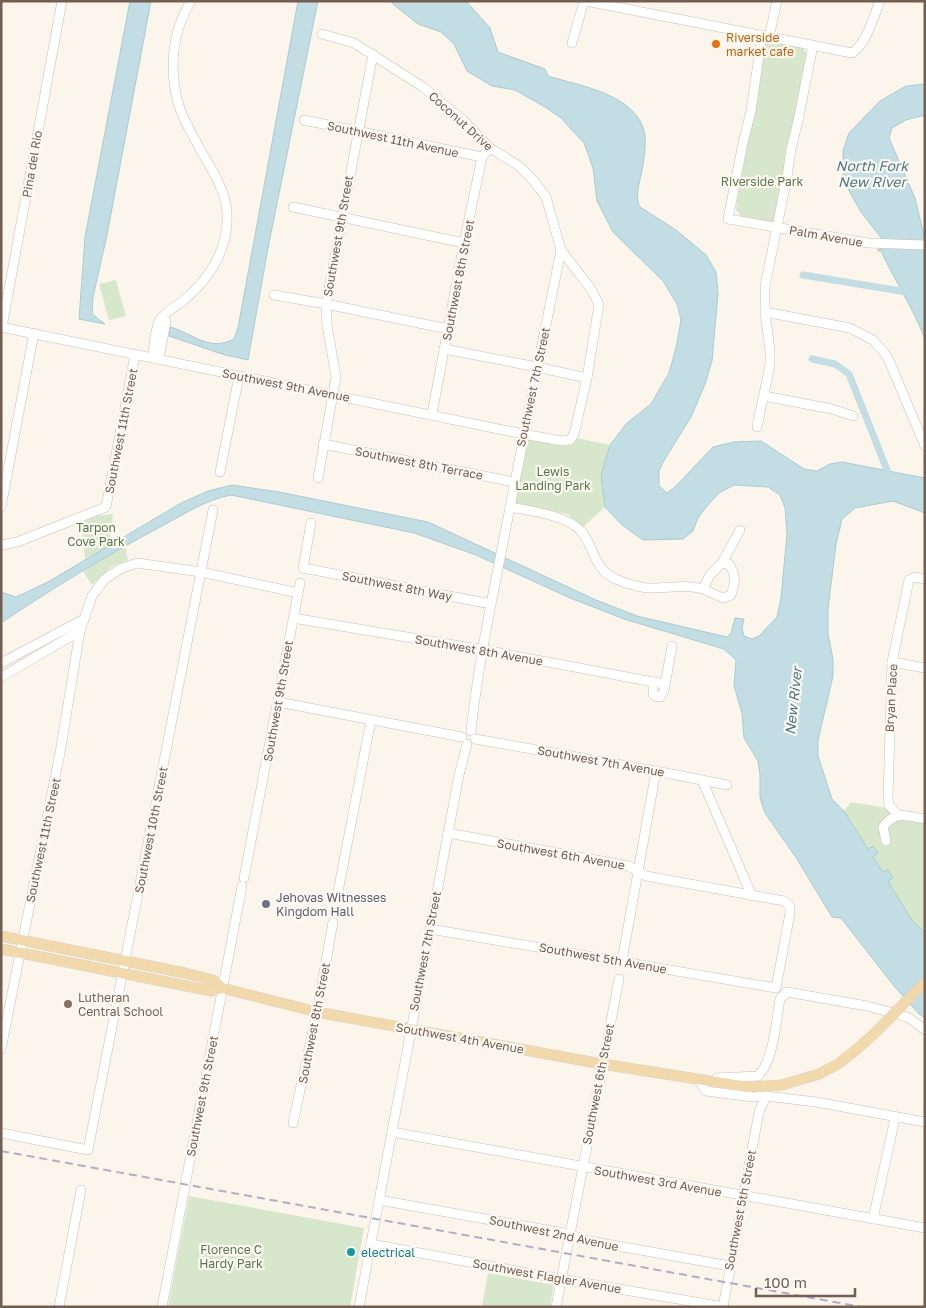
<svg xmlns="http://www.w3.org/2000/svg" width="926" height="1308" viewBox="0 0 926 1308" font-family="'Golos Text',sans-serif">
	<style>
		.green { fill: #d6e7cb }
		.water { fill: #c2dde3; stroke: #a9ccd3 }
		.lines { fill: none; stroke-linecap: round; stroke-linejoin: round }
		.canal { stroke: #c2dde3; stroke-width: 7 }
		.minor-casing { stroke: #ccbeb2; stroke-width: 10 }
		.major-casing { stroke: #d8d2ce; stroke-width: 11 }
		.minor { stroke: #fff; stroke-width: 9 }
		.major { stroke: #f1d9ac; stroke-width: 10 }
		.rail { stroke: #b9aac4; stroke-width: 2; stroke-dasharray: 8 5; stroke-linecap: butt }
		.major-bridge-casing { stroke: #d8d2ce; stroke-width: 11; stroke-linecap: butt }
		.major-bridge { stroke: #f1d9ac; stroke-width: 10 }
		.food-dot { fill: #e8710a; stroke: #fdf9f2; stroke-width: 2 }
		.worship-dot { fill: #6b7280; stroke: #fdf9f2; stroke-width: 2 }
		.education-dot { fill: #8d6e63; stroke: #fdf9f2; stroke-width: 2 }
		.culture-dot { fill: #0f9aa8; stroke: #fdf9f2; stroke-width: 2 }
		.labels { text-anchor: middle; dominant-baseline: central; stroke-width: 4.5; stroke-linejoin: round; paint-order: stroke }
		.food-label { font-size: 12px; fill: #c56008; stroke: #fdf9f2; text-anchor: start }
		.street-label { font-size: 12px; fill: #735e51; stroke: #fdf9f2 }
		.park-label { font-size: 12px; fill: #57784a; stroke: #fdf9f2 }
		.worship-label { font-size: 12px; fill: #5b616d; stroke: #fdf9f2; text-anchor: start }
		.education-label { font-size: 12px; fill: #785e54; stroke: #fdf9f2; text-anchor: start }
		.culture-label { font-size: 12px; fill: #0d838f; stroke: #fdf9f2; text-anchor: start }
		.water-label { font-size: 14px; font-style: italic; fill: #4c7a84; stroke: #fdf9f2 }
	</style>
	<rect width="100%" height="100%" fill="#fbf5ec"/>
	<g class="green">
		<path d="M771 41 802 46 807 55 778 215 775 221 769 224 742 218 736 209 764 45 766 42Z"/>
		<path d="M116 280 126 316 109 320 99 284Z"/>
		<path d="M525 438 568 446 577 438 610 445 601 475 605 507 582 528 568 514 513 504Z"/>
		<path d="M113 514 109 546 85 559 81 521 95 516Z"/>
		<path d="M125 546 128 560 111 567 92 585 83 571Z"/>
		<path d="M851 802 887 808 925 821V933L911 919 888 881 893 878 888 870 883 873 873 857 878 853 873 846 868 849 844 811Z"/>
		<path d="M189 1196 364 1228 350 1307H168Z"/>
		<path d="M488 1273 554 1285 550 1307H482Z"/>
	</g>
	<g class="water">
		<path d="M130 1H151L107 235 93 297 92 314 105 324 79 319 85 237Z"/>
		<path d="M298 1H318L268 248 248 360 225 355 169 336 170 327C195 334 208 352 234 339L238 328Z"/>
		<path d="M391 1H466L490 28 498 52 545 69 548 76C580 86 638 94 645 135 646 145 644 160 642 170 640 182 634 197 640 207L676 230 706 255 716 272 718 293 712 361 705 384 691 417 663 462 659 471V486L667 493 675 487 713 447 734 442 761 441 804 469 817 471 830 464 842 462 925 478V513L893 501 855 508 842 519 836 544 828 609V634L833 659V676L818 740V756L832 799 844 811 868 849 873 846 878 853 873 857 883 872 888 870 893 878 888 881 911 919 925 933V1018L919 1014 894 986 841 918 832 917 797 859 765 813 760 798V775L758 761 744 738 742 713 734 686 736 660 724 649 624 619 570 598 476 555 414 533 231 495C206 500 184 514 162 526 107 555 53 588 1 623V592L16 597 48 582 181 503 208 491 232 485 279 492 428 522 596 600 637 616 727 637 731 633 735 618 744 619 742 628 744 636 752 639 759 636 777 617 781 598 787 534 785 508 780 495 768 487 734 485 719 493 707 506 698 518 693 531 683 539 643 540 622 525 605 507 601 475 610 445 627 423 651 404 669 373 676 348 681 320 677 304 663 281 613 232 597 201 593 168 584 143 561 118 545 107 515 90 492 86 467 71 454 44 441 32 418 24 393 4Z"/>
		<path d="M925 84V115L906 120 892 128 889 138 915 198 925 240V339C913 308 895 281 881 251H878V249H882V239L861 212 843 180V151L849 133 880 101 906 86Z"/>
	</g>
	<g class="lines">
		<g class="canal">
			<path d="M803 275 925 295"/>
			<path d="M812 359 835 364 849 374 887 470"/>
		</g>
		<g class="minor-casing">
			<g id="minor">
				<path d="M586 1 852 53C867 43 873 18 880 1"/>
				<path d="M762 35 751 111 743 143 728 219 868 243 925 245"/>
				<path d="M769 37 777 1"/>
				<path d="M572 43 584 1"/>
				<path d="M304 120 482 157"/>
				<path d="M293 207 464 243"/>
				<path d="M274 295 326 304 448 329"/>
				<path d="M765 312 850 328 873 340 887 356 925 446"/>
				<path d="M1 327 523 434 562 441 570 440 574 434 587 378 599 304 591 289 561 250 546 197 533 180 519 166 490 148 464 121 423 87 354 43 322 34"/>
				<path d="M2 327 62 1"/>
				<path d="M444 349 537 367 587 378"/>
				<path d="M152 357C154 348 155 328 160 320 164 313 176 306 183 301 210 278 229 250 227 213 226 191 212 170 201 151 193 135 183 120 178 103 169 69 172 31 191 1"/>
				<path d="M159 358 166 322 164 316"/>
				<path d="M764 396 832 409 853 416"/>
				<path d="M432 414 464 243 482 157 490 148"/>
				<path d="M757 427 770 365V351L765 312V286L787 177 791 149 798 121 813 45"/>
				<path d="M323 444 514 482"/>
				<path d="M220 472 239 376"/>
				<path d="M318 478 336 377 327 325 326 304 373 54"/>
				<path d="M1 507 34 333"/>
				<path d="M510 507C531 511 566 515 581 531 596 549 593 569 616 579 624 583 645 589 653 588 671 588 685 584 703 589"/>
				<path d="M311 523 303 568 491 604"/>
				<path d="M1 545 17 542 106 507 135 355"/>
				<path d="M722 563 729 564C737 577 735 582 731 595L723 598 703 589 710 575Z"/>
				<path d="M722 563 740 530"/>
				<path d="M293 618 484 650 664 684"/>
				<path d="M892 662 925 668"/>
				<path d="M1 663 84 619"/>
				<path d="M1 677 80 631"/>
				<path d="M653 682V694L655 696 660 697 664 691 672 646"/>
				<path d="M278 702 462 737"/>
				<path d="M471 731C478 665 492 599 505 533 523 439 542 344 561 250"/>
				<path d="M475 739 656 771 727 785"/>
				<path d="M702 780 752 896"/>
				<path d="M898 815 889 805 888 798 892 662 909 580 915 577 925 579"/>
				<path d="M886 841 883 827C896 810 906 816 925 819"/>
				<path d="M244 878 300 583"/>
				<path d="M337 897 371 720"/>
				<path d="M430 929 776 988 790 913V906L784 901 646 876 629 866 448 833"/>
				<path d="M622 961 656 771"/>
				<path d="M1 1049 60 753 80 631 92 596 105 579 120 569 137 563 201 572 298 593"/>
				<path d="M699 1080 706 1091 753 1097 766 1096 816 1102 925 1122"/>
				<path d="M713 1081 717 1078 758 1076C774 1060 776 1021 780 999L787 992 867 1006 897 1014 909 1018 925 1030"/>
				<path d="M293 1123 317 1012 333 922"/>
				<path d="M392 1132 925 1228"/>
				<path d="M1 1133 88 1150 213 510"/>
				<path d="M379 1200 570 1234 584 1240 730 1266"/>
				<path d="M873 1219 895 1118"/>
				<path d="M371 1244 561 1279 724 1307"/>
				<path d="M59 1307 81 1190"/>
				<path d="M162 1307 242 886"/>
				<path d="M359 1307 459 775 467 744"/>
				<path d="M556 1307 619 979"/>
				<path d="M723 1307 759 1112 766 1096"/>
			</g>
		</g>
		<g class="major-casing">
			<g id="major">
				<path d="M1 936 185 973 213 980 222 988"/>
				<path d="M1 949 212 991 222 988 317 1012 602 1064 748 1087 782 1085 819 1074 838 1064 856 1050 877 1031"/>
				<path d="M917 990 925 983"/>
			</g>
		</g>
		<use href="#minor" class="minor"/>
		<use href="#major" class="major"/>
		<path class="rail" d="M1 1151 862 1307"/>
		<g class="major-bridge-casing">
			<path id="major-bridge" d="M877 1031 917 990"/>
		</g>
		<use href="#major-bridge" class="major-bridge"/>
	</g>
	<circle class="food-dot" cx="716" cy="44" r="5"/>
	<circle class="worship-dot" cx="266" cy="904" r="5"/>
	<circle class="education-dot" cx="68" cy="1004" r="5"/>
	<circle class="culture-dot" cx="351" cy="1252" r="5"/>
	<g class="labels">
		<g class="food-label">
			<text x="726" y="37">Riverside<tspan x="726" dy="14">market cafe</tspan></text>
		</g>
		<g class="street-label">
			<text transform="translate(461 121) rotate(42)">Coconut Drive</text>
			<text transform="translate(393 139) rotate(12)">Southwest 11th Avenue</text>
			<text transform="translate(32 164) rotate(-80)">Pina del Rio</text>
			<text transform="translate(338 236) rotate(-80)">Southwest 9th Street</text>
			<text transform="translate(826 236) rotate(10)">Palm Avenue</text>
			<text transform="translate(458 280) rotate(-79)">Southwest 8th Street</text>
			<text transform="translate(286 385) rotate(11)">Southwest 9th Avenue</text>
			<text transform="translate(533 387) rotate(-78)">Southwest 7th Street</text>
			<text transform="translate(121 431) rotate(-79)">Southwest 11th Street</text>
			<text transform="translate(419 463) rotate(11)">Southwest 8th Terrace</text>
			<text transform="translate(397 586) rotate(11)">Southwest 8th Way</text>
			<text transform="translate(479 650) rotate(10)">Southwest 8th Avenue</text>
			<text transform="translate(891 698) rotate(-87)">Bryan Place</text>
			<text transform="translate(278 701) rotate(-80)">Southwest 9th Street</text>
			<text transform="translate(601 761) rotate(10)">Southwest 7th Avenue</text>
			<text transform="translate(151 830) rotate(-79)">Southwest 10th Street</text>
			<text transform="translate(43 840) rotate(-78)">Southwest 11th Street</text>
			<text transform="translate(561 854) rotate(10)">Southwest 6th Avenue</text>
			<text transform="translate(425 951) rotate(-79)">Southwest 7th Street</text>
			<text transform="translate(603 958) rotate(10)">Southwest 5th Avenue</text>
			<text transform="translate(314 1023) rotate(-79)">Southwest 8th Street</text>
			<text transform="translate(460 1038) rotate(10)">Southwest 4th Avenue</text>
			<text transform="translate(598 1084) rotate(-79)">Southwest 6th Street</text>
			<text transform="translate(202 1096) rotate(-79)">Southwest 9th Street</text>
			<text transform="translate(658 1181) rotate(10)">Southwest 3rd Avenue</text>
			<text transform="translate(740 1210) rotate(-79)">Southwest 5th Street</text>
			<text transform="translate(554 1233) rotate(12)">Southwest 2nd Avenue</text>
			<text transform="translate(547 1276) rotate(10)">Southwest Flagler Avenue</text>
		</g>
		<g class="park-label">
			<text x="762" y="181">Riverside Park</text>
			<text x="553" y="471">Lewis<tspan x="553" dy="14">Landing Park</tspan></text>
			<text x="96" y="527">Tarpon<tspan x="96" dy="14">Cove Park</tspan></text>
			<text x="231" y="1249">Florence C<tspan x="231" dy="14">Hardy Park</tspan></text>
		</g>
		<g class="worship-label">
			<text x="276" y="897">Jehovas Witnesses<tspan x="276" dy="14">Kingdom Hall</tspan></text>
		</g>
		<g class="education-label">
			<text x="78" y="997">Lutheran<tspan x="78" dy="14">Central School</tspan></text>
		</g>
		<g class="culture-label">
			<text x="361" y="1252">electrical</text>
		</g>
		<g class="water-label">
			<text x="872" y="165">North Fork<tspan x="872" dy="16">New River</tspan></text>
			<text transform="translate(793 701) rotate(-84)">New River</text>
		</g>
	</g>
	<rect width="926" height="1308" fill="none" stroke="#735e51" stroke-width="5"/>
	<path d="M756 1288v8h99v-8" fill="none" stroke="#735e51" stroke-width="2.5"/>
	<text x="764" y="1288" font-size="15" fill="#735e51" stroke="#fdf9f2" stroke-width="4" paint-order="stroke">100 m</text>
</svg>
